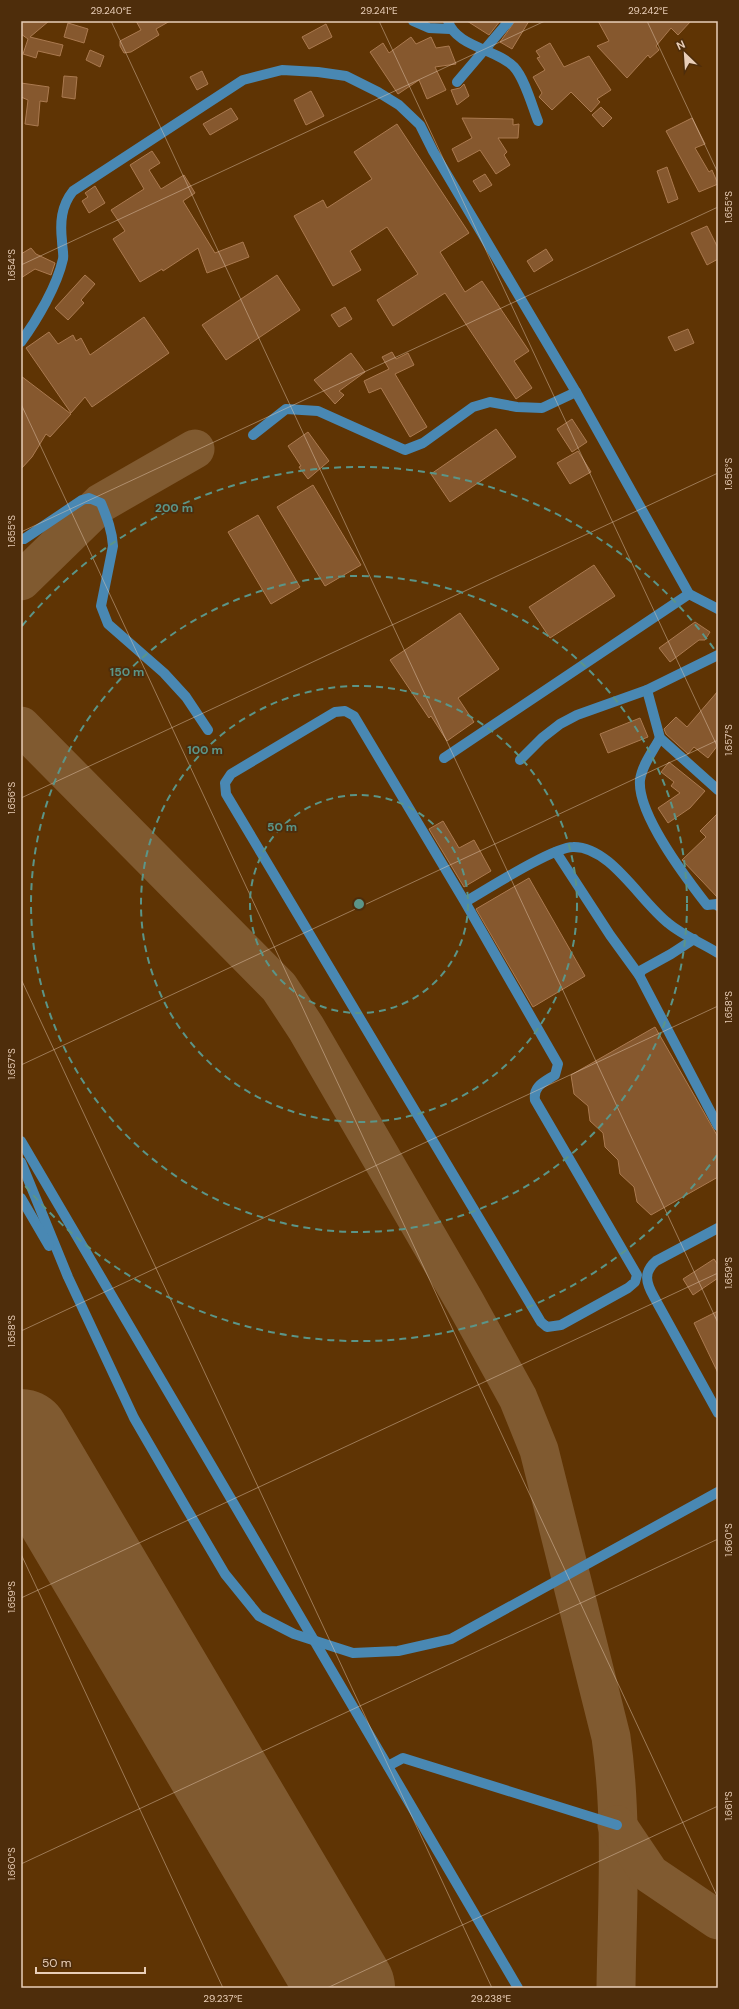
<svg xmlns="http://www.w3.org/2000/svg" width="739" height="2009" viewBox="0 0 739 2009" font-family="'DM Sans',sans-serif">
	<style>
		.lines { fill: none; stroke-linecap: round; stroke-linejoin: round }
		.taxiway { stroke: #805a30; stroke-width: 39 }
		.runway { stroke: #805a30; stroke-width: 98 }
		.building { fill: #86582e; stroke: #ab7a50 }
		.minor { stroke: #4988b3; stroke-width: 10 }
		.ticks { fill: none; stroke: #e9ceb8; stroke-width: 1; stroke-opacity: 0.45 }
		.ring { fill: none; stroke: #5b9588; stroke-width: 2; stroke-dasharray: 7 5 }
		.centre { fill: #5b9588; stroke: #4e2d0b; stroke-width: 2 }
		.ring-label { font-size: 12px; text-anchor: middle; font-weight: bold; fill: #5b9588; stroke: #4e2d0b; stroke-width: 3.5; stroke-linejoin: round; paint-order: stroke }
		.neatline { fill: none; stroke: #e9ceb8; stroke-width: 1.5 }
		.ticks-label { font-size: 10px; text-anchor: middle; fill: #e9ceb8 }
	</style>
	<rect width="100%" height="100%" fill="#5f3404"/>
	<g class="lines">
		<g class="taxiway">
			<path d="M21 581 101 503 195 449"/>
			<path d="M21 726 279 987 306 1028 465 1302 518 1398 539 1450 611 1737C623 1820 617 1905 616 1988"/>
			<path d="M617 1825 650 1874 718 1920"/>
		</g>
		<path class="runway" d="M21 1438 346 1988"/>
	</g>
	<g class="building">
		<path d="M21 21H49L30 37 63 45 60 56 38 51 36 58 23 54 28 39 21 34Z"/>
		<path d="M136 21H170L156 29 159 35 131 52 124 53 120 46V41L141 30Z"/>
		<path d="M467 21H500L489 35Z"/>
		<path d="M515 21H529L512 49 500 42Z"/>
		<path d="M598 21H691L678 35 671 28 656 46 659 50 650 58 648 55 627 78 597 46 609 41Z"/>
		<path d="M68 23 88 29 84 43 64 37Z"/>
		<path d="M326 24 332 37 309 49 302 37Z"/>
		<path d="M411 37 416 44 431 37 436 48 449 46 456 64 435 67 446 90 427 99 419 80 398 94 370 52 383 43 389 53Z"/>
		<path d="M550 43 564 67 589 56 611 90 597 99 600 102 591 112 571 92 552 110 539 97 542 93 533 77 545 70 537 58 540 57 536 51Z"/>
		<path d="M90 50 104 56 100 67 86 60Z"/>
		<path d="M202 71 208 84 197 90 190 77Z"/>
		<path d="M64 76 77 77 75 99 62 97Z"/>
		<path d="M21 83 49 87 47 102 40 101 38 126 25 124 28 100 21 97Z"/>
		<path d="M464 84 469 96 457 105 451 90 460 88Z"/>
		<path d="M311 91 324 116 306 125 294 100Z"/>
		<path d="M601 107 612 118 603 127 592 115Z"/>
		<path d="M231 108 238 119 210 135 203 124Z"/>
		<path d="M462 118 513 119V125L519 124 518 138H498L507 152 504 155 510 165 496 174 480 150 458 162 452 149 472 138Z"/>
		<path d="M692 118 705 144 695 148 709 172 712 170 718 184 699 192 666 131Z"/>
		<path d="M397 124 469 233 440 252 465 292 482 281 529 351 514 361 532 388 516 399 445 293 393 326 377 300 418 274 387 227 350 251 361 270 333 286 294 216 323 200 327 208 372 179 354 152Z"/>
		<path d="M152 151 160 163 149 170 161 189 184 175 195 193 183 201 215 253 243 242 249 257 207 273 198 248 163 271 162 269 140 282 113 239 125 231 111 210 144 189 130 165Z"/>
		<path d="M667 167 678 199 668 203 657 171Z"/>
		<path d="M485 174 492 185 480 192 473 181Z"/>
		<path d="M95 186 105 203 89 213 82 201 88 197 85 193Z"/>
		<path d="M707 226 718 248V259L707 265 691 233Z"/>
		<path d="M31 248 36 254 55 263 51 275 35 269 21 278V254Z"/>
		<path d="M546 249 553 260 534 272 527 261Z"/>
		<path d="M85 275 95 284 81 300 84 303 68 320 55 308Z"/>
		<path d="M277 275 300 310 226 360 202 325Z"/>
		<path d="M345 307 352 319 339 327 331 315Z"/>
		<path d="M144 317 169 353 92 407 85 397 71 413 26 348 49 332 58 344 73 335 76 341 81 338 90 355Z"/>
		<path d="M688 329 694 343 675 351 668 337Z"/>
		<path d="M392 352 396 359 408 353 414 365 395 374 427 427 410 437 381 388 369 393 364 381 389 369 382 357Z"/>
		<path d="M351 353 365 372 339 391 344 395 335 404 314 380Z"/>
		<path d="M21 376 71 414 50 437 46 434 32 457 21 469Z"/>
		<path d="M572 419 587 442 572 452 557 429Z"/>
		<path d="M496 429 516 457 450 502 431 474Z"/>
		<path d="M308 432 329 461 308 479 299 467 301 466 288 446Z"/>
		<path d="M578 451 591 472 570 484 557 463Z"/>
		<path d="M313 485 361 565 325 586 277 507Z"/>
		<path d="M258 515 300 587 271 604 228 532Z"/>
		<path d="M594 565 615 596 550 638 529 607Z"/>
		<path d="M460 613 499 669 458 698 474 722 447 741 431 716 429 718 390 660Z"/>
		<path d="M695 622 710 632 705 640H699L670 662 659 648Z"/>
		<path d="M718 691V745L708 758 694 747 688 754 666 734 664 729 676 717 687 727Z"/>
		<path d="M640 718 648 737 608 753 600 734Z"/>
		<path d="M669 762 705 791 690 808 668 823 658 808 680 793 671 786 674 782 661 772Z"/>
		<path d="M718 813V898L682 860 706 837 700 831Z"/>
		<path d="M443 821 459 848 474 840 491 871 464 887 429 829Z"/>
		<path d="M529 878 585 976 533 1007 476 909Z"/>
		<path d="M655 1027 718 1137V1177L651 1215 637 1202 634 1187 620 1174 618 1160 605 1147 603 1133 590 1121 588 1106 574 1094 571 1075Z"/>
		<path d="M714 1259 718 1265V1278L693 1295 683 1279Z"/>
		<path d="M718 1311V1373L694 1323Z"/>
	</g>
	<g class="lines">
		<g class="minor">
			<path d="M413 21 429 28 450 29"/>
			<path d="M448 21C456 47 497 49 514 67 525 79 532 106 538 121"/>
			<path d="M457 82 509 21"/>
			<path d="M21 342C37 320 57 286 63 259 64 254 62 247 62 241 60 223 61 206 73 191L243 80 282 70 318 72 346 76 378 92 399 105 420 125 433 151 576 392 689 594 718 609"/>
			<path d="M253 435 286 409 318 411 405 450 423 443 473 407 490 402 517 407 542 408 576 392"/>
			<path d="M21 539H24L82 500 89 498 101 503C107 518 112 530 113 546L101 606 108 624 164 673 186 697 208 730"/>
			<path d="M647 690 660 738 718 790"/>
			<path d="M660 738C653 751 642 765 640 780 637 814 686 878 707 905L717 904 718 906"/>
			<path d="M444 758 689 594"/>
			<path d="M520 760 542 738 560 724 577 715 647 690 718 655"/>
			<path d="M556 852 610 935 639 975 718 1126"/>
			<path d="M465 902 354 716 345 711 335 712 231 774 225 783 226 794 541 1322 547 1327 561 1325 628 1288 635 1282 637 1275 535 1100C533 1086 544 1082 555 1075L558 1064 465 902C486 890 553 847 573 847 610 846 640 901 668 923 682 935 702 943 718 953"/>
			<path d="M639 975 642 970 671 954 694 939"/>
			<path d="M21 1141 518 1988"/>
			<path d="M21 1162 68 1277 134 1418 185 1506 225 1574 259 1616 294 1634 353 1653 398 1651 451 1639 718 1492"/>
			<path d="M21 1198 49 1246"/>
			<path d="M718 1228 656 1261C643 1272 646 1283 654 1297L718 1413"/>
			<path d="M388 1766 403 1758 617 1825"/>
		</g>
	</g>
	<path class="ticks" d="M111 21 718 1323M379 21 718 748M647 21 718 173M21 265 545 21M21 404 718 1898M21 532 718 207M21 798 718 473M21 979 492 1988M21 1065 718 740M21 1331 718 1006M21 1554 223 1988M21 1598 718 1273M21 1864 718 1539M327 1988 718 1806"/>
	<g class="ring">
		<circle cx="359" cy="904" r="109"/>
		<circle cx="359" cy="904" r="218"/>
		<circle cx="359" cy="904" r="328"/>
		<path d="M717 1155A437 437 0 0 1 22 1182M22 626A437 437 0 0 1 717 653"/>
	</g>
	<circle cx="359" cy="904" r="6" class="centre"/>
	<g class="ring-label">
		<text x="174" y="512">200 m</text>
		<text x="127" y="676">150 m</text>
		<text x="205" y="754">100 m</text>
		<text x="282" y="831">50 m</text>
	</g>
	<rect width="739" height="2009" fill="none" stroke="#4e2d0b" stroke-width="44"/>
	<g transform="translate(685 54) rotate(335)" stroke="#4e2d0b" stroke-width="3" paint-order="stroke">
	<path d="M0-3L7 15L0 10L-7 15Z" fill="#e9ceb8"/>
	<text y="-6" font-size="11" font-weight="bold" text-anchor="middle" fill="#e9ceb8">N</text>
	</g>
	<path d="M36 1967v6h109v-6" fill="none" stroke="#e9ceb8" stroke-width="2"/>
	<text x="42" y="1967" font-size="12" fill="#e9ceb8" stroke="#4e2d0b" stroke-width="3" paint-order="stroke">50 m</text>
	<rect x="22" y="22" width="695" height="1965" class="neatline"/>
	<g class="ticks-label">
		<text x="111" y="14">29.240°E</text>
		<text x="379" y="14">29.241°E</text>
		<text x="648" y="14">29.242°E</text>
		<text transform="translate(728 207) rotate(-90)" y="4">1.655°S</text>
		<text transform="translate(11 265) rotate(-90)" y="4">1.654°S</text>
		<text transform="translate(728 474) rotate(-90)" y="4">1.656°S</text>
		<text transform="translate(11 531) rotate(-90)" y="4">1.655°S</text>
		<text transform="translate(728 740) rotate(-90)" y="4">1.657°S</text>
		<text transform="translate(11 798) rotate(-90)" y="4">1.656°S</text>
		<text transform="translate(728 1007) rotate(-90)" y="4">1.658°S</text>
		<text transform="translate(11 1064) rotate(-90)" y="4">1.657°S</text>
		<text transform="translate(728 1273) rotate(-90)" y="4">1.659°S</text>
		<text transform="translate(11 1331) rotate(-90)" y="4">1.658°S</text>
		<text transform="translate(728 1540) rotate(-90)" y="4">1.660°S</text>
		<text transform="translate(11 1597) rotate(-90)" y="4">1.659°S</text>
		<text transform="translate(728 1806) rotate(-90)" y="4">1.661°S</text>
		<text transform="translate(11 1864) rotate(-90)" y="4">1.660°S</text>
		<text x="223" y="2002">29.237°E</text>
		<text x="491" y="2002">29.238°E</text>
	</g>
</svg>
